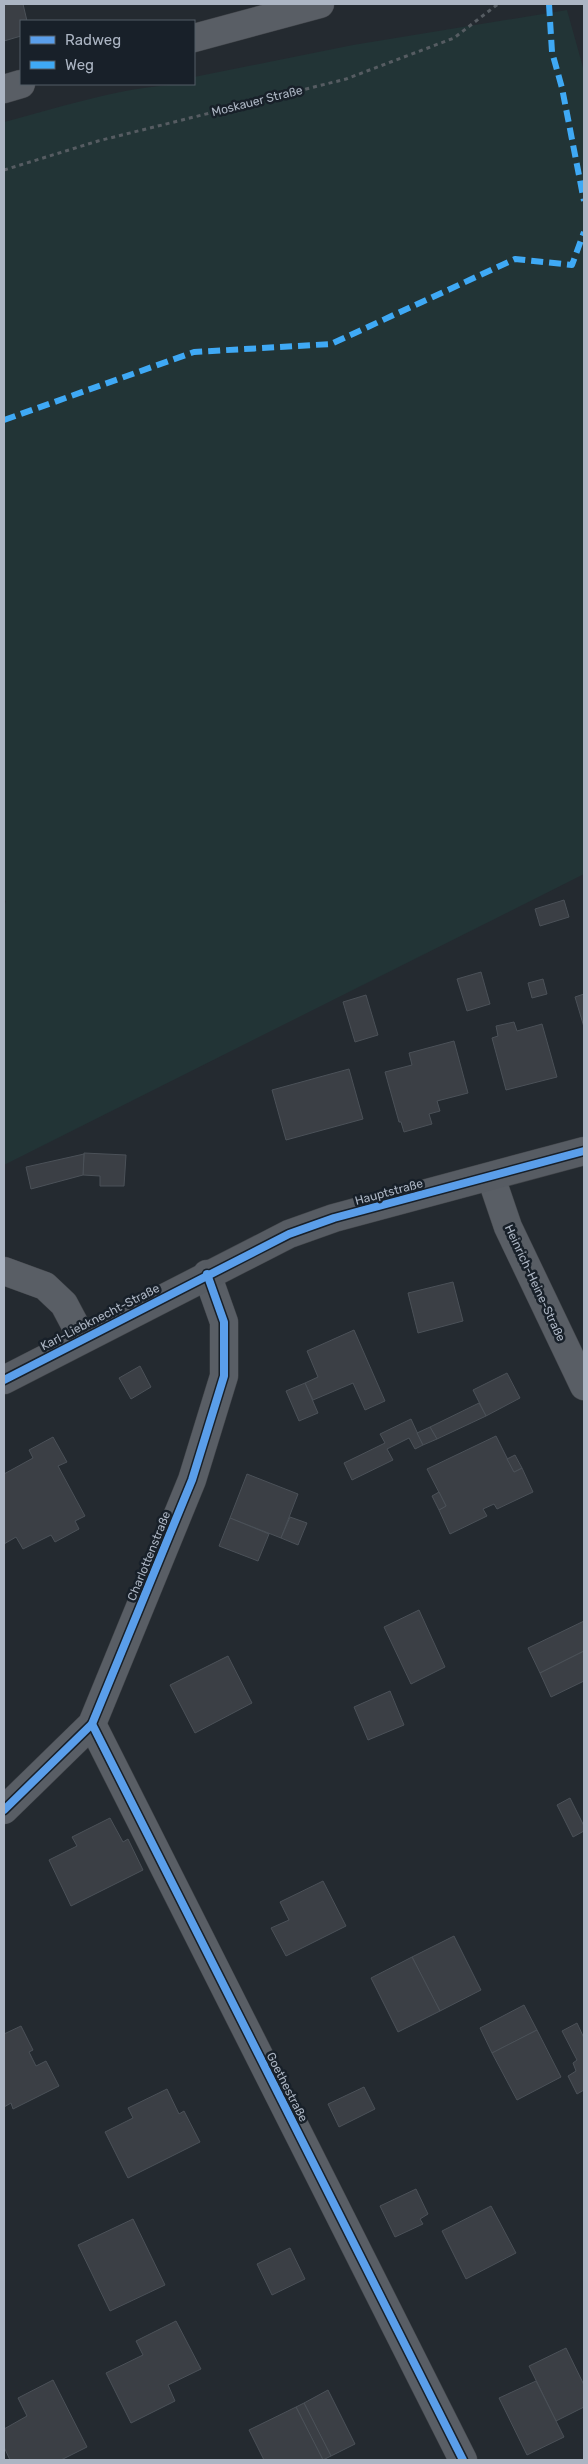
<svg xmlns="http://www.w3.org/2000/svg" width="588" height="2464" viewBox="0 0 588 2464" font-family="Rubik,sans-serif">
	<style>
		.green { fill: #223436 }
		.building { fill: #3b3f45; stroke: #4b5158 }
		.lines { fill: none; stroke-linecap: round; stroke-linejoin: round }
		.street-casing { stroke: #404449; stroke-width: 29 }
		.secondary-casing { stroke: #404449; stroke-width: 29 }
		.path { stroke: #565c62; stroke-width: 3; stroke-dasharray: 4 4; stroke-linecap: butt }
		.street { stroke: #595e65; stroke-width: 28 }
		.secondary { stroke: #575c63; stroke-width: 28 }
		.quiet { stroke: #3fa9f5; stroke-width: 6; stroke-dasharray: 12 6; stroke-linecap: butt }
		.cycleway-casing { stroke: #182029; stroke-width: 11 }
		.cycleway { stroke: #5a9eea; stroke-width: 8 }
		.labels { text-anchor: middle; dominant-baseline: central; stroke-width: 5; stroke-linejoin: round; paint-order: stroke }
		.street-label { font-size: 12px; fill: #acb5c3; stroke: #182029 }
	</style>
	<rect width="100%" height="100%" fill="#242a30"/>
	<path class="green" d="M567 10 584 71V874L4 1165V907L6 901 4 900V122C66 106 129 84 194 84V77L353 45Z"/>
	<g class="building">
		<path d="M4 4H23L27 21H21V36L4 41Z"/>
		<path d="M564 900 569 917 540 926 535 909Z"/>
		<path d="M481 972 490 1004 467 1011 457 979Z"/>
		<path d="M543 979 547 994 532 998 528 983Z"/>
		<path d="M584 994V1027L575 997Z"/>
		<path d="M366 995 378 1035 355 1042 343 1002Z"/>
		<path d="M514 1022 517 1031 542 1024 557 1077 506 1090 492 1038 498 1036 496 1026Z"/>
		<path d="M454 1041 468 1093 437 1101 440 1111 429 1114 432 1124 404 1132 401 1122H399L385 1072 412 1065 409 1053Z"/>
		<path d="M349 1069 363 1119 286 1140 272 1090Z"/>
		<path d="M84 1153 126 1155 124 1186H100V1176L83 1175Z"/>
		<path d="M84 1154 83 1175 31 1189 26 1167Z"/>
		<path d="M453 1282 463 1321 418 1333 408 1293Z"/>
		<path d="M354 1330 385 1401 365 1410 353 1383 313 1400 305 1383 318 1377 307 1351Z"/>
		<path d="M140 1366 151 1387 131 1399 119 1378Z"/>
		<path d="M507 1373 520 1398 486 1416 473 1390Z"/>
		<path d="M305 1383 318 1413 299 1421 286 1391Z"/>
		<path d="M479 1403 486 1416 437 1439 430 1427Z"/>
		<path d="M411 1419 423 1445 415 1449 409 1438 387 1449 393 1460 352 1480 344 1463 385 1443 380 1434Z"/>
		<path d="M430 1427 437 1439 423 1445 417 1433Z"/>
		<path d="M496 1436 514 1472 522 1468 533 1492 497 1509 494 1504 483 1509 487 1516 450 1534 439 1510 446 1506 427 1469Z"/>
		<path d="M53 1437 67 1462 58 1466 85 1516 75 1521 79 1529 55 1542 51 1535 23 1549 16 1537 4 1544V1474L33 1458 29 1450Z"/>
		<path d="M515 1455 522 1468 514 1472 507 1459Z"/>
		<path d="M247 1474 298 1494 281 1538 230 1518Z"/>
		<path d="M439 1492 446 1506 439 1510 432 1496Z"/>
		<path d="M290 1517 307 1523 298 1545 281 1538Z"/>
		<path d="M230 1518 269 1534 258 1561 219 1546Z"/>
		<path d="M419 1610 445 1667 411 1684 384 1627Z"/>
		<path d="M584 1621V1651L540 1673 528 1648Z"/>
		<path d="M584 1651V1681L551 1697 540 1673Z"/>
		<path d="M228 1656 252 1703 195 1733 170 1685Z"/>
		<path d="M390 1691 404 1725 368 1740 354 1707Z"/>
		<path d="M570 1798 584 1826V1831L573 1837 557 1805Z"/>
		<path d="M110 1818 123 1842 128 1839 143 1870 71 1906 49 1860 77 1846 72 1837Z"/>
		<path d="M323 1881 346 1926 286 1956 271 1928 289 1920 280 1902Z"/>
		<path d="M454 1936 481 1990 440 2011 412 1957Z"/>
		<path d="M412 1957 440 2011 398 2032 371 1978Z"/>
		<path d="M524 2005 537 2030 492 2053 480 2028Z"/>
		<path d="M577 2023 584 2038V2090L577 2094 568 2076 576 2071 573 2063 577 2060 562 2031Z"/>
		<path d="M21 2026 33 2050 29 2052 36 2066 46 2061 59 2086 13 2109 11 2103 4 2107V2034Z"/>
		<path d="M537 2030 561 2077 517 2100 492 2053Z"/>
		<path d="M364 2087 375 2109 339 2127 328 2104Z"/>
		<path d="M167 2089 179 2114 184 2111 200 2142 128 2178 105 2132 133 2118 128 2108Z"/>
		<path d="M416 2189 428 2214 420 2219 423 2224 395 2237 380 2206Z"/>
		<path d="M491 2206 516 2253 466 2279 442 2231Z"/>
		<path d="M133 2219 165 2285 110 2311 78 2245Z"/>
		<path d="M290 2248 305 2279 272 2295 257 2264Z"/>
		<path d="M176 2321 201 2369 168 2385 175 2401 131 2423 106 2373 143 2355 136 2341Z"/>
		<path d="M566 2348 584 2385V2407L556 2421 529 2366Z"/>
		<path d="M53 2380 87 2447 61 2460H10L4 2447V2429L27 2416 18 2398Z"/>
		<path d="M536 2381 564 2437 527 2455 499 2398Z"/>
		<path d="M328 2390 355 2444 331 2456 304 2403Z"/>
		<path d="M304 2403 331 2456 323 2460 296 2407Z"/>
		<path d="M296 2407 323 2460H264L249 2430Z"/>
	</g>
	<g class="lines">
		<g class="street-casing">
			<g id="street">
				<path d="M194 38 320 4"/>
				<path d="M4 89 21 84"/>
				<path d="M491 1177 508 1227 584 1386"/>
				<path d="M4 1271 45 1286 64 1304 82 1338"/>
				<path d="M92 1724 463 2460"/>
				<path d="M4 1810 92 1724 192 1480 224 1376V1322L207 1274"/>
			</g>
		</g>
		<g class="secondary-casing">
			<path id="secondary" d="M4 1380 289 1234 334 1218 584 1151"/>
		</g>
		<path class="path" d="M4 170 98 141 346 79 454 38 498 4"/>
		<use href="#street" class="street"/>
		<use href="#secondary" class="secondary"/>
		<g class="quiet">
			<path d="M549 4 552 52 562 88 584 201"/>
			<path d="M4 420 194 352 331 344 515 259 572 265 584 232"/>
		</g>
		<g class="cycleway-casing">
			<g id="cycleway">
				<path d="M4 1380 289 1234 334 1218 584 1151"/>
				<path d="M92 1724 463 2460"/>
				<path d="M4 1810 92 1724 192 1480 224 1376V1322L207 1274"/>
			</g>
		</g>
		<use href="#cycleway" class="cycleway"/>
	</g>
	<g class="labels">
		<g class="street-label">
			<text transform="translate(257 101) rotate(-14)">Moskauer Straße</text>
			<text transform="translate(389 1192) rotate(-15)">Hauptstraße</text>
			<text transform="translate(535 1283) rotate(65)">Heinrich-Heine-Straße</text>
			<text transform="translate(100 1317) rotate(-27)">Karl-Liebknecht-Straße</text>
			<text transform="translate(149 1556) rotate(-68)">Charlottenstraße</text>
			<text transform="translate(287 2087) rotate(63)">Goethestraße</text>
		</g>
	</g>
	<rect width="588" height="2464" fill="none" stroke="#acb5c3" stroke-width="10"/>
	<rect x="20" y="20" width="175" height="65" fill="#182029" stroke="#535c67"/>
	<rect x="30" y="36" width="25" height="8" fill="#5a9eea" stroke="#535c67"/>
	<text x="65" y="45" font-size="15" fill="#acb5c3">Radweg</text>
	<rect x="30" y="61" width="25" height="8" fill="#3fa9f5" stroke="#535c67"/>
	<text x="65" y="70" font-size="15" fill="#acb5c3">Weg</text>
</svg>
